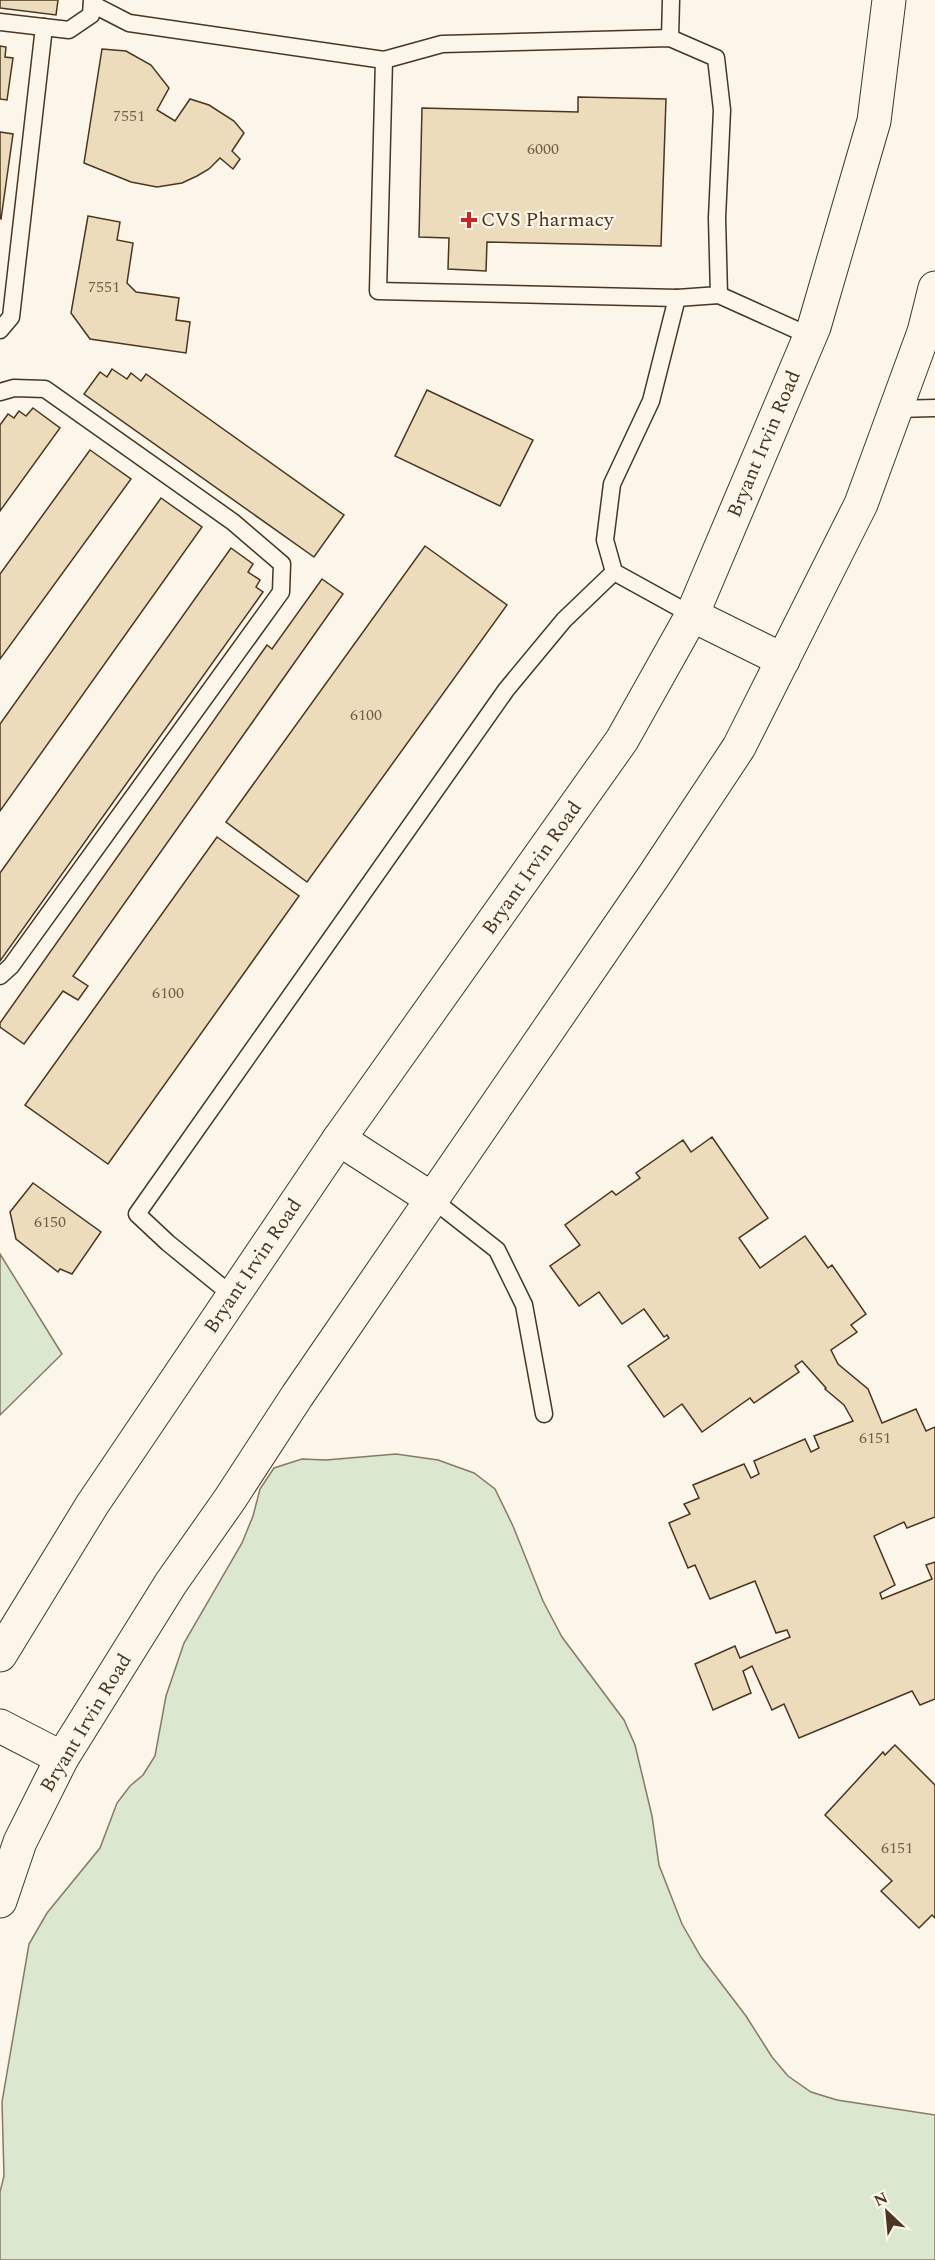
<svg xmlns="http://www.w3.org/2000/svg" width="935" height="2260" viewBox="0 0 935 2260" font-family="Spectral,serif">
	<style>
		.green { fill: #dce7d0; stroke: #887966; stroke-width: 1.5 }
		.building { fill: #ecdcbc; stroke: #4a3520; stroke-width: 1.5 }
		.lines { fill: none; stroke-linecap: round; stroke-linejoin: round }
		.lane-casing { stroke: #4a3520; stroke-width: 19 }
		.secondary-casing { stroke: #4a3520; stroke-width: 35 }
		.lane { stroke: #fbf6e9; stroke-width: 16 }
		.secondary { stroke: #fbf6e9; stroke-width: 33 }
		.poi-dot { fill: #c62828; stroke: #fbf6e9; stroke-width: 2 }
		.labels { text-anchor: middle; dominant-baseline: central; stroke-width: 4.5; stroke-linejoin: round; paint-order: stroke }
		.number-label { font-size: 16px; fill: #725f47 }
		.poi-label { font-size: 20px; fill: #4a3520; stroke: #fbf6e9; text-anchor: start }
		.street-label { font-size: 20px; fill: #4a3520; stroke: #fbf6e9 }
	</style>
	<rect width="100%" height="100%" fill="#fbf6e9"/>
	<g class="green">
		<path d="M0 1254 62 1354 0 1415Z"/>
		<path d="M396 1454 438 1460 474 1473 495 1489 513 1526 543 1601 562 1637 624 1720 635 1745 652 1816 659 1865 682 1924 701 1957 746 2016 772 2057 788 2076 811 2092 837 2100 935 2115V2260H0V2192L4 2176 2 2102 29 1944 47 1913 100 1848 117 1803 130 1786 143 1775 155 1756 166 1696 184 1643 242 1543 253 1516 260 1489 274 1468 302 1459 326 1460Z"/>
	</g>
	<g class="building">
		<path d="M0 0H58L56 15 0 8Z"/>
		<path d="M0 46 6 47 5 57 13 58 7 100 0 99Z"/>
		<path d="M102 49 126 51 151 65 169 88 157 110 175 121 190 99 209 105 234 121 244 133 232 151 240 159 233 169 220 158 209 169 197 176 182 183 157 187 131 182 84 163Z"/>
		<path d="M578 97 666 99 661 246 487 242 486 271 448 269 449 238 419 237 422 108 578 112Z"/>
		<path d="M0 132 13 134 1 219 0 218Z"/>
		<path d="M88 216 120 222 117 240 133 243 127 283 136 292 179 298 176 320 190 322 186 353 90 339 71 313Z"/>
		<path d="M112 369 127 379 131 373 141 381 146 374 344 515 314 557 84 394 100 372 107 377Z"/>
		<path d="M427 390 533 440 500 506 395 456Z"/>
		<path d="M33 408 60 428 0 511V425L8 414 14 418 19 411 26 416Z"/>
		<path d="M90 450 131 479 0 659V574Z"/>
		<path d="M161 498 202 527 0 811V724Z"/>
		<path d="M425 546 507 605 307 882 226 822Z"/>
		<path d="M231 548 253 564 248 572 260 580 256 587 263 592 0 961V873Z"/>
		<path d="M322 579 343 594 73 976 88 986 78 1000 63 991 24 1044 0 1027V1023L267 645 272 649Z"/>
		<path d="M217 837 299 896 108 1164 25 1105Z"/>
		<path d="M712 1137 768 1218 739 1238 760 1268 805 1236 828 1268 832 1265 866 1314 851 1325 857 1332 831 1350 838 1364 868 1389 882 1423 916 1409 926 1431 935 1427V1517L907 1528 904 1522 874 1536 895 1585 880 1593 882 1599 932 1579 926 1565 935 1562V1699L920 1705 912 1691 799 1738 784 1704 772 1710 752 1666 743 1671 751 1693 713 1710 695 1664 735 1646 740 1658 790 1637 787 1630 776 1633 755 1581 710 1599 695 1565 688 1568 669 1523 690 1514 684 1504 699 1498 693 1485 744 1464 751 1478 759 1474 754 1461 805 1439 811 1452 819 1448 814 1436 853 1421 844 1405 825 1389 826 1388 802 1361 795 1366 799 1372 754 1403 750 1398 702 1432 682 1404 664 1417 628 1366 669 1338 667 1335 664 1337 644 1309 622 1324 599 1292 579 1306 550 1266 580 1245 565 1225 612 1191 616 1195 640 1178 636 1173 683 1140 691 1152Z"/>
		<path d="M33 1183 101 1232 72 1274 60 1269 58 1272 16 1239 10 1212Z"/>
		<path d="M895 1745 935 1785V1918L932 1915 919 1928 881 1891 892 1881 825 1815 883 1752 885 1755Z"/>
	</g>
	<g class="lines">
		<g class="lane-casing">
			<g id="lane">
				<path d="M92 4 129 23 384 60 442 44 670 38 716 58 722 110 717 218 719 295 677 298 378 291 384 60"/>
				<path d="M0 22 69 30 91 15 92 0"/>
				<path d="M670 38 671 0"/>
				<path d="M719 295 810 336"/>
				<path d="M677 298 651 401 612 484 605 540 614 572 692 615"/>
				<path d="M0 330 11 317 44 27"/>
				<path d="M0 392 14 388 45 389 233 522 282 564 281 592 11 966 0 976"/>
				<path d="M896 409 935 408"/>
				<path d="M432 1199 497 1250 524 1305 544 1414"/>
				<path d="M233 1296 168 1243 137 1214 506 690 564 620 614 572"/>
			</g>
		</g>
		<g class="secondary-casing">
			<g id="secondary">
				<path d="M692 615 783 660"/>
				<path d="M339 1139 432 1199"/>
				<path d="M0 1655 92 1505 339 1139 622 740 692 615 814 327 874 121 889 0"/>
				<path d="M0 1726 62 1758"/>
				<path d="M0 1901 20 1842 62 1758 171 1583 230 1499 297 1396 653 877 739 747 861 504 924 332 935 288"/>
			</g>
		</g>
		<use href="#lane" class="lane"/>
		<use href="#secondary" class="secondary"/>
	</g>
	<path class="poi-dot" d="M466 211h6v6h6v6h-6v6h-6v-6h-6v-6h6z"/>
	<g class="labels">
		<g class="number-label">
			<text x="129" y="116">7551</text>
			<text x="543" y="149">6000</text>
			<text x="104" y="287">7551</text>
			<text x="366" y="715">6100</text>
			<text x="168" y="993">6100</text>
			<text x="50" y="1222">6150</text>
			<text x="875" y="1438">6151</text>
			<text x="897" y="1848">6151</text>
		</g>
		<g class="poi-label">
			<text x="481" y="220">CVS Pharmacy</text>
		</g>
		<g class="street-label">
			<text transform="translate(764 444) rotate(-67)">Bryant Irvin Road</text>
			<text transform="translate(532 868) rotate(-55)">Bryant Irvin Road</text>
			<text transform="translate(253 1266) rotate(-56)">Bryant Irvin Road</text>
			<text transform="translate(86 1723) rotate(-59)">Bryant Irvin Road</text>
		</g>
	</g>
	<g transform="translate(887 2212) rotate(334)" stroke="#fbf6e9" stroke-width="4.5" paint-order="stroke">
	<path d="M0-4.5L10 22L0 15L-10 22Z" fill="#4a3520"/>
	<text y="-9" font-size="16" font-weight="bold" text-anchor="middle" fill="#4a3520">N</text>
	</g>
</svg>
